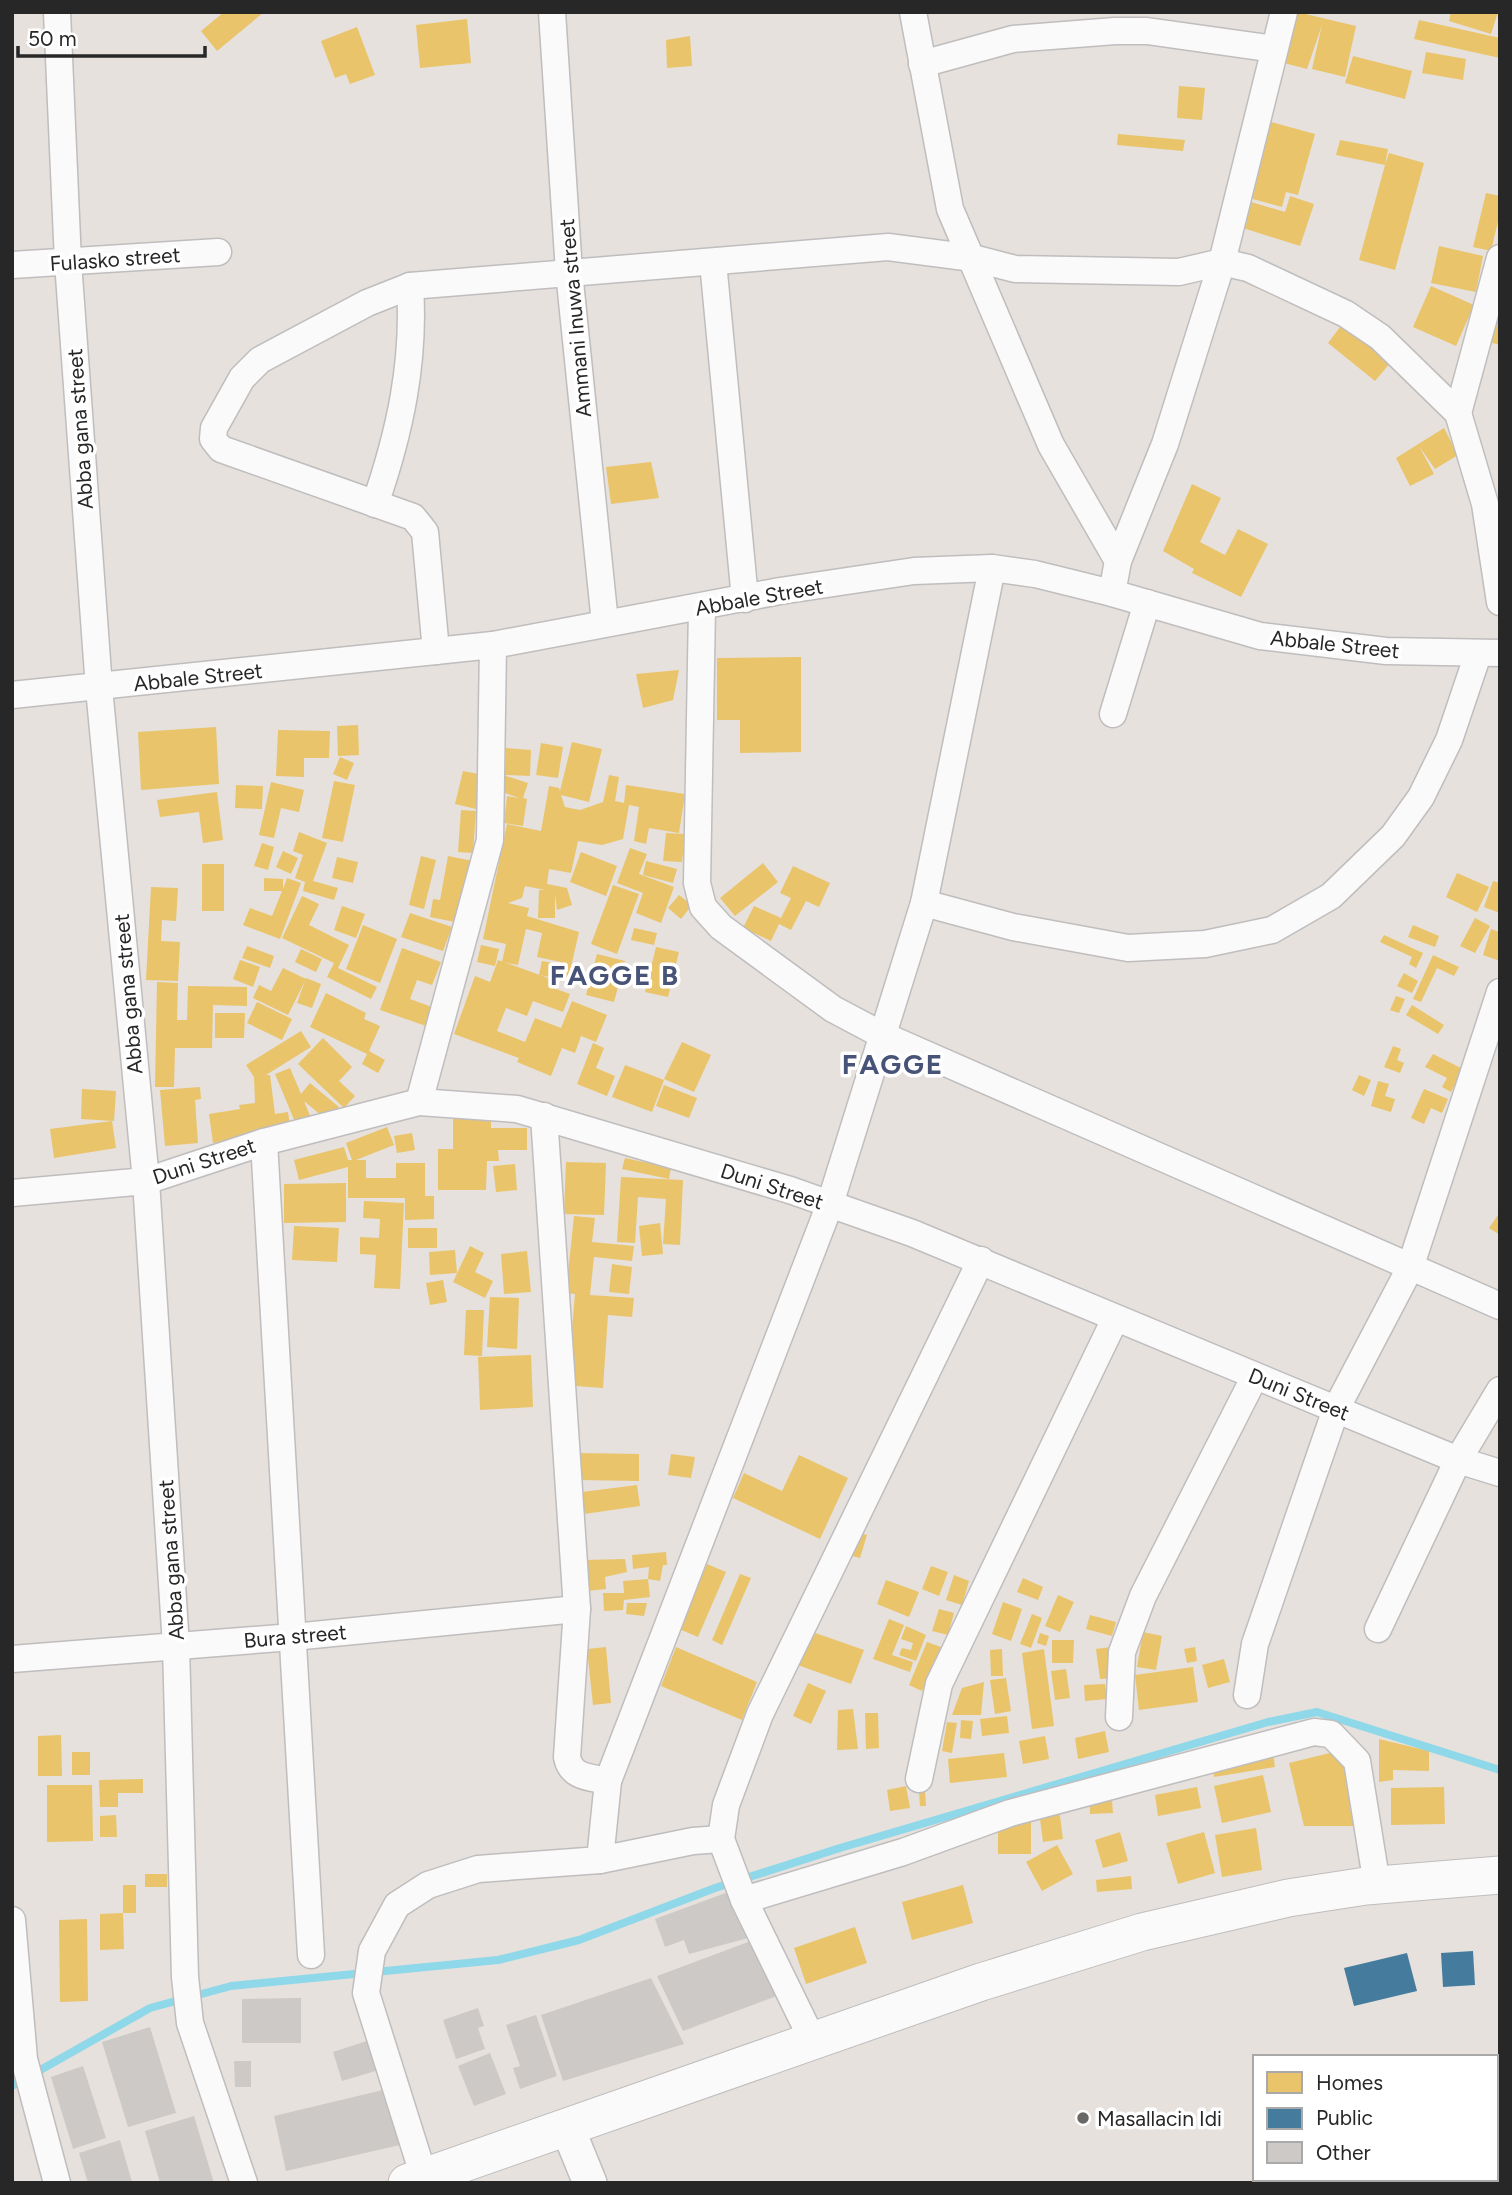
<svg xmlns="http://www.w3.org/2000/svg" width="1512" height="2195" viewBox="0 0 1512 2195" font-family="Figtree,sans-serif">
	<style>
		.homes { fill: #e9c46a }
		.public { fill: #457b9d }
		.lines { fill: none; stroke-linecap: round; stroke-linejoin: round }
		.stream { stroke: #8ed8e9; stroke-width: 8 }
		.building { fill: #cdc9c6 }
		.minor-casing { stroke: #bfbdbe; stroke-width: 29 }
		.tertiary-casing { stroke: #bfbdbe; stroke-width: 36 }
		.secondary-casing { stroke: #bfbdbe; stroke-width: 39 }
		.minor { stroke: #fbfafa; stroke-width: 26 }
		.tertiary { stroke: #fbfafa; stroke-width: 33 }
		.secondary { stroke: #fbfafa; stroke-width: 37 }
		.poi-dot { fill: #6a6866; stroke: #fff; stroke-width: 2.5 }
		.labels { text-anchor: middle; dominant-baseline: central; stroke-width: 7; stroke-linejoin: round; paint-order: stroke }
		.street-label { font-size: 21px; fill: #272727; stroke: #fff }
		.poi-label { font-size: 21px; fill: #272727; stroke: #fff; text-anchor: start }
		.district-label { font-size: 28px; font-weight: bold; letter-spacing: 2px; fill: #485378; stroke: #fff }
	</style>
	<rect width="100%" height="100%" fill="#e6e1dc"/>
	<g class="homes">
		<path d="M224 12H264L217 51 201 31Z"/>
		<path d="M1297 12 1356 26 1345 77 1312 69 1322 25 1307 69 1284 63Z"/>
		<path d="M1451 12H1498L1491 34 1449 21Z"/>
		<path d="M467 19 471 63 420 68 416 25Z"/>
		<path d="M1419 20 1500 38V58L1414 39Z"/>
		<path d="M357 27 375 75 350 84 346 74 335 78 321 41Z"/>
		<path d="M690 36 692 66 667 68 666 40Z"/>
		<path d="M1426 52 1466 59 1463 80 1422 73Z"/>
		<path d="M1353 56 1412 71 1405 99 1345 83Z"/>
		<path d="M1179 86 1205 88 1202 120 1177 118Z"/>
		<path d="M1271 122 1315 134 1298 195 1286 192 1282 207 1249 198Z"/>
		<path d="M1118 134 1185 140 1183 151 1117 145Z"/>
		<path d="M1340 140 1388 149 1385 165 1389 153 1424 163 1395 270 1359 260 1385 165 1336 155Z"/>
		<path d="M1486 193 1500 196V213L1491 251 1473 247Z"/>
		<path d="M1290 196 1314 204 1300 246 1243 228 1251 202 1285 212Z"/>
		<path d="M1439 246 1483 256 1476 292 1431 283Z"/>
		<path d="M1431 286 1474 305 1456 346 1413 327Z"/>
		<path d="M1500 300V345L1482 340Z"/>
		<path d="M1343 323 1391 362 1375 381 1328 343Z"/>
		<path d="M1444 428 1458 455 1435 469 1419 446 1434 474 1410 486 1396 458Z"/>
		<path d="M651 462 659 498 611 504 606 467Z"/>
		<path d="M1192 484 1221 498 1200 542 1225 555 1238 529 1268 544 1241 597 1192 573 1194 569 1163 551Z"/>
		<path d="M801 657V752L740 753V720H717V658Z"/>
		<path d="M679 670 673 700 643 708 636 674Z"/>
		<path d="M358 725 359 755 338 756 337 726Z"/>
		<path d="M216 727 219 784 141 790 138 732Z"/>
		<path d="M278 730 330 731 329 758H304V777L276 776Z"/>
		<path d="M572 742 602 749 589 802 561 795 565 807 580 810 603 802 609 775 619 777 615 801 624 803 626 785 685 794 679 833 649 828 646 844 634 841 639 807 629 805 623 839 602 845 578 841 571 873 549 869 547 884 567 888 572 905 557 910 555 894V918H538L539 890H545L525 886 522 898 508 903 529 908 527 916 579 932 568 980 557 977 561 962 537 957 542 933 526 929 518 965 502 962 506 944 483 939 507 824 541 831 549 786 559 788 560 791Z"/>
		<path d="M541 743 563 747 558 778 536 775Z"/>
		<path d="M506 748 531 750 530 776 505 775Z"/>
		<path d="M340 757 354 763 347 780 333 774Z"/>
		<path d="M463 771 484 775 476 809 455 804Z"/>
		<path d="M500 774 528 783 523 798 527 799 523 826 504 823 507 796 520 798 495 790Z"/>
		<path d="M334 781 355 785 343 842 322 838Z"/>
		<path d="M271 782 304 790 299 812 281 808 274 838 259 835Z"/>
		<path d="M236 785 263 786 262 809 235 808Z"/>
		<path d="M217 792 223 840 203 843 199 812 160 817 157 800Z"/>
		<path d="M461 810 476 811 473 853 458 852Z"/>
		<path d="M299 832 327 843 313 881 338 888 334 900 303 891 305 882 295 878 303 855 293 851Z"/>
		<path d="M666 833 685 834 682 862 663 861Z"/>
		<path d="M262 843 274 847 268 870 254 866Z"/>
		<path d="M630 848 647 854 639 874 674 887 661 923 636 913 643 893 617 883Z"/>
		<path d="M283 851 298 858 291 874 276 867Z"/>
		<path d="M581 852 617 866 606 896 570 882Z"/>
		<path d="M421 856 436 860 424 909 409 905Z"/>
		<path d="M448 856 473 861 460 923 430 917 433 899 440 900Z"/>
		<path d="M337 857 358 862 353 883 332 878Z"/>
		<path d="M646 861 677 869 673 883 643 875Z"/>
		<path d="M763 863 778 882 735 916 720 898Z"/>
		<rect x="202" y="864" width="22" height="47"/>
		<path d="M793 866 830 883 819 907 806 901 791 930 779 924 771 941 743 928 754 906 781 918 791 898 780 893Z"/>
		<path d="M1457 873 1489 887 1477 912 1446 897Z"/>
		<path d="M264 878 283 879V889L287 878 301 883 280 939 243 925 250 908 272 916 282 891H264Z"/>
		<path d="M1493 881 1500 883V913L1484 907Z"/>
		<path d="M613 885 639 894 617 954 591 944Z"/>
		<path d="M151 887 178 888 176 921 162 920 161 941 180 942 178 981 146 980Z"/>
		<path d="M679 895 692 905 681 919 668 908Z"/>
		<path d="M302 896 319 904 309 925 349 945 338 968 377 987 371 999 327 977 334 963 282 938Z"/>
		<path d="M342 906 365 914 356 938 334 930Z"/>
		<path d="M410 913 452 927 443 951 401 937Z"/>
		<path d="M1475 918 1490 926 1475 953 1460 946Z"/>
		<path d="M363 925 397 939 380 983 346 969Z"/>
		<path d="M1413 925 1439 936 1435 947 1408 937Z"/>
		<path d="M634 928 657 933 654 945 631 940Z"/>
		<path d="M1491 929 1500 932V961L1483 955Z"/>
		<path d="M1384 935 1423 953 1416 968 1409 964 1412 957 1380 942Z"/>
		<path d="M481 945 499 949 495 966 477 962Z"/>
		<path d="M247 946 274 956 270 968 242 958Z"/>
		<path d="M656 947 679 952 668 997 645 992Z"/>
		<path d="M402 948 441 962 432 985 417 980 410 999 432 1007 426 1026 380 1010Z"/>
		<path d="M301 949 322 959 316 972 295 962Z"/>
		<path d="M597 954 625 961 614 1002 586 995Z"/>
		<path d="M1433 955 1459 967 1454 976 1437 968 1421 1002 1413 999Z"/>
		<path d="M240 960 260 967 253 987 233 979Z"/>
		<path d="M498 960 551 979 548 986 570 994 563 1012 533 1001 527 1016 506 1008 497 1031 525 1042 535 1018 561 1028 572 1001 607 1015 596 1042 581 1036 575 1053 562 1048 551 1076 517 1062 519 1058 454 1034 475 976 490 982Z"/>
		<path d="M542 961 558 964 555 978 539 975Z"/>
		<path d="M283 968 306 979 288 1015 253 998 259 985 271 991Z"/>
		<path d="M1404 973 1418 981 1412 993 1397 986Z"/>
		<path d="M306 978 321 984 312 1008 297 1003Z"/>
		<path d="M157 982 178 983 177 1020H187L188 986 247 987V1006L213 1005 212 1048H175L174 1087H155Z"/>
		<path d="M326 993 366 1013 364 1019 380 1026 369 1051 385 1060 378 1073 362 1064 367 1054 310 1027Z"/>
		<path d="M1396 996 1405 999 1399 1013 1390 1010Z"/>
		<path d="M257 1002 292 1019 282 1040 247 1023Z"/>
		<path d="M1412 1005 1444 1025 1438 1034 1406 1015Z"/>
		<path d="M215 1013H245L244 1038H215Z"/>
		<path d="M301 1031 311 1047 266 1075H270L275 1114 288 1112 291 1132 213 1143 209 1114 240 1109 239 1105 255 1103 254 1077 246 1065Z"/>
		<path d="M323 1038 352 1067 339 1081 355 1096 344 1108 298 1064Z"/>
		<path d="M682 1042 711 1055 694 1092 664 1079Z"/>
		<path d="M593 1043 604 1048 596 1068 615 1076 607 1096 577 1084Z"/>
		<path d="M1393 1046 1401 1049 1397 1060 1404 1063 1400 1073 1384 1067Z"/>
		<path d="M1433 1054 1463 1069 1451 1092 1442 1087 1447 1078 1425 1067Z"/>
		<path d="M625 1065 664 1080 652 1112 612 1097Z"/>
		<path d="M290 1068 301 1094 310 1083 339 1107 328 1121 304 1101 313 1123 298 1129 275 1074Z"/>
		<path d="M1359 1075 1371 1080 1364 1096 1352 1090Z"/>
		<path d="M1378 1081 1389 1084 1385 1096 1395 1099 1391 1112 1371 1106Z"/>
		<path d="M664 1085 697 1098 689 1118 656 1106Z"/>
		<path d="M200 1087 201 1099 195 1100 198 1143 165 1146 160 1090Z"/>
		<path d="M82 1089 116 1091 114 1121 81 1119Z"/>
		<path d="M1424 1089 1448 1099 1442 1113 1431 1108 1424 1124 1411 1118Z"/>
		<path d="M453 1119H491V1128H527V1150H498L499 1161H487L486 1190H438V1149H453Z"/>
		<path d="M112 1121 116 1148 54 1158 50 1129Z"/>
		<path d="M387 1127 394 1145 356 1160H366V1178H396V1163H425V1196H434V1219L405 1220V1198H348V1167L299 1180 294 1160 344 1147 348 1160H352L346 1143Z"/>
		<path d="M412 1133 415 1150 397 1153 394 1136Z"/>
		<path d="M625 1158 671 1168 669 1179 622 1169Z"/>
		<path d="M566 1162 606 1163 604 1215 564 1214Z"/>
		<path d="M515 1164 517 1190 496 1192 493 1166Z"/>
		<path d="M621 1177 683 1180 680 1245 663 1244 666 1199 638 1197 635 1243 617 1242Z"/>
		<path d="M346 1183V1222L284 1223V1184Z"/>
		<path d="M364 1201 404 1203 400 1289 374 1288 376 1255 360 1254V1237L379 1238 380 1219 363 1218Z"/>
		<path d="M1500 1212V1235L1489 1228Z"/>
		<path d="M574 1216 595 1218 592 1242 634 1246 632 1261 594 1257 590 1295 634 1298 632 1317 608 1315 603 1388 562 1385 570 1352 575 1294 566 1293Z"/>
		<path d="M660 1223 663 1254 642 1256 639 1226Z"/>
		<path d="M294 1226 339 1228 337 1262 292 1260Z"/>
		<rect x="408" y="1228" width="29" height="20"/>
		<path d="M470 1246 484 1253 475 1272 493 1281 485 1298 453 1282Z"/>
		<path d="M455 1250 457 1273 430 1275 429 1252Z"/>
		<path d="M527 1251 531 1292 504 1294 501 1254Z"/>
		<path d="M612 1264 632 1267 629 1294 609 1292Z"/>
		<path d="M443 1280 447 1302 430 1305 426 1283Z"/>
		<path d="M490 1297 519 1298 517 1349 487 1347Z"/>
		<path d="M466 1310H484L482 1356 464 1355Z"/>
		<path d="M531 1355 533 1407 480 1410 478 1357Z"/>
		<path d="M578 1453 639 1454V1481L578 1480Z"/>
		<path d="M671 1454 695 1457 691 1478 668 1475Z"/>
		<path d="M799 1455 848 1478 820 1539 733 1498 744 1473 782 1491Z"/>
		<path d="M637 1485 640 1506 584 1514 582 1492Z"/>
		<path d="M852 1531 867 1535 860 1558 845 1554Z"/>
		<path d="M666 1552 667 1565H663L660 1581 648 1579 649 1567 633 1569 632 1555Z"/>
		<path d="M625 1559 627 1572 605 1577 606 1589 587 1591 585 1560Z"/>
		<path d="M707 1564 726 1572 698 1637 679 1629Z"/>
		<path d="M931 1566 948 1572 939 1596 922 1589Z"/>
		<path d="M740 1574 751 1578 722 1645 712 1640Z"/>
		<path d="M954 1575 969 1581 962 1605 946 1600Z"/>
		<path d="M1023 1578 1043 1587 1038 1600 1017 1592Z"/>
		<path d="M648 1579 650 1597 624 1600 623 1610 604 1611 603 1593H624L623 1581Z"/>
		<path d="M886 1580 919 1592 909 1617 877 1604Z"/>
		<path d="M1058 1595 1074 1602 1060 1632 1045 1626Z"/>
		<path d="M1003 1602 1022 1609 1011 1641 992 1634Z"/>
		<path d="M627 1603H647L644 1616 626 1614Z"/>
		<path d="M939 1609 954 1613 948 1635 932 1631Z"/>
		<path d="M1032 1614 1042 1618 1031 1648 1020 1644Z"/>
		<path d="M1090 1615 1116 1622 1112 1636 1086 1629Z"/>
		<path d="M889 1619 904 1625 892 1655 913 1662 910 1672 873 1659Z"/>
		<path d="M906 1626 926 1635 916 1661 899 1655 902 1648 911 1650 913 1643 901 1639Z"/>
		<path d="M804 1629 864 1650 851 1684 792 1663Z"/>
		<path d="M1143 1632 1162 1636 1156 1670 1137 1667Z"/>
		<path d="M1040 1633 1049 1636 1046 1646 1037 1643Z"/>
		<path d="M1052 1640H1074L1073 1663H1052Z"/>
		<path d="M927 1642 941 1647 922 1691 909 1685Z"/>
		<path d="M606 1647 611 1703 593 1705 587 1649Z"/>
		<path d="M676 1647 757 1682 742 1720 661 1686Z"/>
		<path d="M1111 1647 1114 1678 1100 1679 1096 1649Z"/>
		<path d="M1195 1647 1197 1661 1187 1663 1184 1649Z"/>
		<path d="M1002 1649 1003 1676H991L990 1650Z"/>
		<path d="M1044 1649 1054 1726 1032 1729 1022 1653Z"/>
		<path d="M1224 1659 1230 1682 1208 1688 1202 1665Z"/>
		<path d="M1193 1667 1198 1702 1139 1710 1135 1675Z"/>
		<path d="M1066 1669 1070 1698 1055 1700 1051 1671Z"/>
		<path d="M1006 1678 1011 1711 995 1714 990 1680Z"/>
		<path d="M984 1682 981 1715H952L962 1688Z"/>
		<path d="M808 1683 826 1691 811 1724 793 1716Z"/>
		<path d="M1105 1684 1107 1699 1085 1701 1084 1685Z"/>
		<path d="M853 1709 858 1749 837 1750 838 1710Z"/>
		<path d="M865 1713H878L879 1748 866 1749Z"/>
		<path d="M1007 1716 1009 1733 982 1736 980 1719Z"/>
		<path d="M961 1720 973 1721 971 1739 960 1738Z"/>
		<path d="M947 1722 957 1723 952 1753 942 1751Z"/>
		<path d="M1105 1731 1109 1752 1078 1759 1075 1738Z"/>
		<path d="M61 1735 62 1776H38V1736Z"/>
		<path d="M1045 1736 1049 1759 1023 1764 1019 1741Z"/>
		<path d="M1379 1739 1429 1751V1771L1393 1770V1780L1379 1782Z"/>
		<path d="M1272 1746 1275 1767 1214 1777 1211 1755Z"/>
		<path d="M1342 1750 1361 1826H1304L1289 1763Z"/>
		<rect x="72" y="1752" width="18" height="23"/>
		<path d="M1004 1753 1007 1777 950 1783 948 1759Z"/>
		<path d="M1263 1775 1271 1812 1222 1823 1214 1786Z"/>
		<path d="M143 1779V1793H118V1807H100L99 1780Z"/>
		<path d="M47 1785H92L93 1841 47 1842Z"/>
		<path d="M906 1786 910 1808 890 1811 887 1790Z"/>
		<path d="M1197 1787 1201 1808 1158 1816 1155 1795Z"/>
		<path d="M1444 1787 1445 1824 1391 1825V1788Z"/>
		<path d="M1111 1788 1113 1813 1090 1814 1089 1790Z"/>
		<path d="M925 1791 926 1806H920L919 1792Z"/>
		<path d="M1058 1801 1063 1839 1043 1842 1038 1804Z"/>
		<rect x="998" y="1814" width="33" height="40"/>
		<path d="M116 1815 117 1837H100V1816Z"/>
		<path d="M1256 1828 1262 1870 1222 1877 1215 1835Z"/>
		<path d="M1120 1832 1128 1861 1103 1868 1095 1840Z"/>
		<path d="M1204 1832 1215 1873 1178 1884 1166 1843Z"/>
		<path d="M1057 1845 1073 1874 1042 1891 1026 1862Z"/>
		<rect x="145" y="1874" width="22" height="13"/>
		<path d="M1131 1876 1132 1889 1097 1892 1096 1880Z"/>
		<rect x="123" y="1885" width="13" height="28"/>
		<path d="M963 1885 973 1923 912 1940 902 1902Z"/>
		<path d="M123 1913 124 1949 100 1950V1914Z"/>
		<path d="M87 1919 88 2001 60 2002 59 1920Z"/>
		<path d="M855 1927 867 1963 806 1984 794 1948Z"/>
	</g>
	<g class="public">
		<path d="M1473 1951 1475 1985 1443 1987 1441 1953Z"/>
		<path d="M1407 1953 1417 1991 1354 2006 1344 1968Z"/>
	</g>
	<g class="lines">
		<path class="stream" d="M12 2086 150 2008 231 1986 498 1960 579 1940 715 1888 840 1848 1268 1722 1317 1712 1500 1770"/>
	</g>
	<g class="building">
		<path d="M731 1891 748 1938 689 1954 684 1940 665 1947 655 1919Z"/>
		<path d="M759 1938 782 1994 683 2031 657 1976Z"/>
		<path d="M651 1978 684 2044 563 2081 541 2015Z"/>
		<path d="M301 1998V2043H242V1999Z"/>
		<path d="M478 2008 484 2026 478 2028 485 2049 456 2059 443 2020Z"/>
		<path d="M536 2015 557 2076 520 2089 513 2068 520 2066 506 2025Z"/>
		<path d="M150 2027 176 2113 128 2127 102 2042Z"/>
		<path d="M370 2040 379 2070 342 2081 333 2052Z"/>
		<path d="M490 2053 506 2094 474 2106 458 2066Z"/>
		<path d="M234 2061H251V2087H235Z"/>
		<path d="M83 2066 106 2138 73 2149 51 2077Z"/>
		<path d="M387 2089 400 2145 286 2171 274 2116Z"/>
		<path d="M194 2116 214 2183H160L145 2131Z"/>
		<path d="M120 2140 132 2182 88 2183 79 2153Z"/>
	</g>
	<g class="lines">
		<g class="minor-casing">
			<g id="minor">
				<path d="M57 12 68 262 99 688 146 1181 176 1646 185 1977 190 2023 244 2183"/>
				<path d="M552 12 569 272 605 623"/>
				<path d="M913 12 950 209 1051 445 1118 561"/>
				<path d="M922 64 1013 39 1115 31H1147L1274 49"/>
				<path d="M713 262 745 599"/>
				<path d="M12 265 218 252"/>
				<path d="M1458 413 1500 258"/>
				<path d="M375 504C400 432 415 362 410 286"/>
				<path d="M1112 593 1118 561 1165 444 1222 262 1284 12"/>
				<path d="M702 608 697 883 703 907 721 927 833 1009 882 1035 1500 1306"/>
				<path d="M436 651 425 532 413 517 221 449 213 439 214 428 242 378 260 360 367 303 410 286 888 247 973 258 1015 269 1179 272 1222 262 1248 268 1346 314 1380 337 1458 413 1485 504 1500 602"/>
				<path d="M12 695 493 645 780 591 914 571 992 568 1035 574 1112 593 1260 636 1386 651 1500 653"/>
				<path d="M1113 714 1147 603"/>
				<path d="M924 903 1013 927 1128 948 1205 944 1272 930 1331 896 1393 836 1421 797 1449 740 1478 654"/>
				<path d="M419 1102 490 840 493 645"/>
				<path d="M544 1116 577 1609 567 1757C571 1778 590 1777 608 1781"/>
				<path d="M264 1142 311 1955"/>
				<path d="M12 1193 146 1181 264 1142 419 1102 517 1109 790 1190 912 1233 1458 1460 1500 1473"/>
				<path d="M1378 1629 1458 1460 1500 1390"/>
				<path d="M12 1659 293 1637 577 1609"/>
				<path d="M1247 1695 1255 1644 1336 1409 1410 1268 1500 992"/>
				<path d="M1119 1717 1122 1652 1143 1596 1255 1376"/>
				<path d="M919 1779 939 1684 1115 1319"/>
				<path d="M600 1860 608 1781 830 1204 924 903 992 568"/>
				<path d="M744 1900 903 1852 1010 1813 1314 1732 1331 1734 1357 1761 1377 1885"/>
				<path d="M12 1920 24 2059 57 2183"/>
				<path d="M813 2041 744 1900 721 1839 726 1805 760 1714 981 1260"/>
				<path d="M424 2177 366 1993 372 1951 397 1905 428 1885 478 1869 600 1860 693 1841 721 1839"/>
			</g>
		</g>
		<g class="tertiary-casing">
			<path id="tertiary" d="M568 2129 590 2183"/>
		</g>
		<g class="secondary-casing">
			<path id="secondary" d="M407 2183 981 1982 1142 1932 1288 1898 1366 1886 1500 1875"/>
		</g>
		<use href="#minor" class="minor"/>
		<use href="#tertiary" class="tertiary"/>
		<use href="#secondary" class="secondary"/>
	</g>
	<circle class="poi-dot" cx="1083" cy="2118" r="7"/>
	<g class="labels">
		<g class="street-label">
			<text transform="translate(115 259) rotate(-4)">Fulasko street</text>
			<text transform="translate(575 318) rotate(-95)">Ammani Inuwa street</text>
			<text transform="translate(80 429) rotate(-94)">Abba gana street</text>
			<text transform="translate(759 597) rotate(-10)">Abbale Street</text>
			<text transform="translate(1335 644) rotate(6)">Abbale Street</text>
			<text transform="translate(198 677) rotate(-6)">Abbale Street</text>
			<text transform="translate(128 994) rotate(-95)">Abba gana street</text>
			<text transform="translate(204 1161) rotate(-18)">Duni Street</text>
			<text transform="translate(772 1186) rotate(18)">Duni Street</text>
			<text transform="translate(1299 1394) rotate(22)">Duni Street</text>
			<text transform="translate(171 1560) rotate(-94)">Abba gana street</text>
			<text transform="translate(295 1636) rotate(-5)">Bura street</text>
		</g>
		<g class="poi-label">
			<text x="1097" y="2118">Masallacin Idi</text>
		</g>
		<g class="district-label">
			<text x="615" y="975">FAGGE B</text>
			<text x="893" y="1064">FAGGE</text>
		</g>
	</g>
	<rect width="1512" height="2195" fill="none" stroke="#272727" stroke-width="28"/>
	<rect x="1253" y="2055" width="245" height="126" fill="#ffffff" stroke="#a9a9a9" stroke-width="2"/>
	<rect x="1267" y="2072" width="35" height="21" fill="#e9c46a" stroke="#a9a9a9" stroke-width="2"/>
	<text x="1316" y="2090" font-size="21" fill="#272727">Homes</text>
	<rect x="1267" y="2108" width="35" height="21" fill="#457b9d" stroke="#a9a9a9" stroke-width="2"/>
	<text x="1316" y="2125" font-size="21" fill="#272727">Public</text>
	<rect x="1267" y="2142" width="35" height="21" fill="#cdc9c6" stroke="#a9a9a9" stroke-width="2"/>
	<text x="1316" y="2160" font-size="21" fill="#272727">Other</text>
	<path d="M18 46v10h187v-10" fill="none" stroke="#272727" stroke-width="3.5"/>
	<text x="28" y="46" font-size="21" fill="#272727" stroke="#ffffff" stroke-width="5" paint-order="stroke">50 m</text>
</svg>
